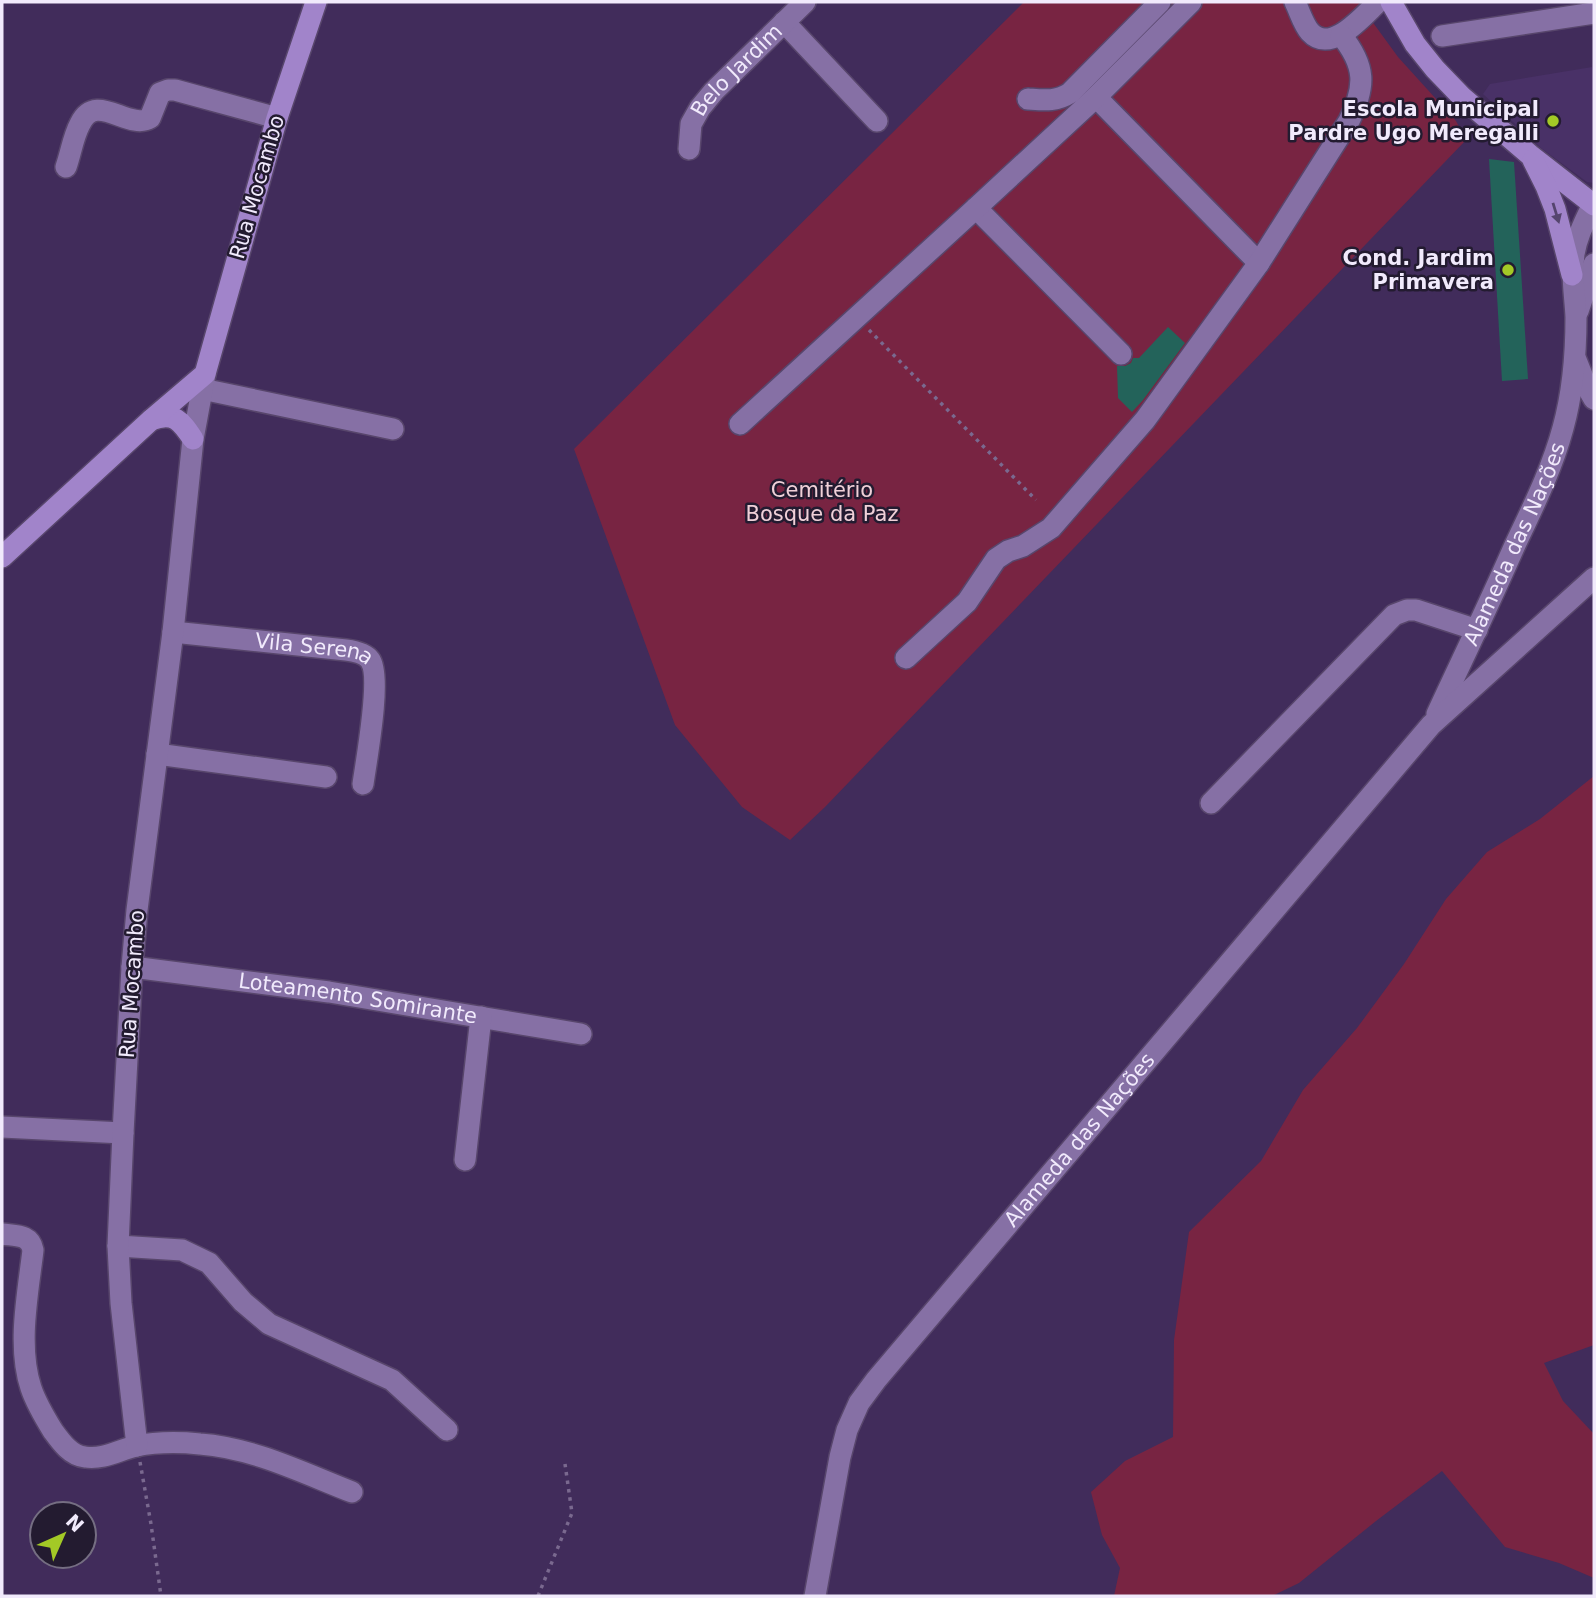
<svg xmlns="http://www.w3.org/2000/svg" width="1596" height="1598" viewBox="0 0 1596 1598" font-family="'DejaVu Sans',sans-serif">
	<style>
		.built { fill: #493167 }
		.green { fill: #782442 }
		.building { fill: #23635a }
		.lines { fill: none; stroke-linecap: round; stroke-linejoin: round }
		.minor-casing { stroke: #58466c; stroke-width: 24 }
		.major-casing { stroke: #58466c; stroke-width: 24 }
		.path { stroke: #7a698f; stroke-width: 3.5; stroke-dasharray: 3.5 5; stroke-linecap: butt }
		.minor { stroke: #8670a5; stroke-width: 21 }
		.major { stroke: #a184ca; stroke-width: 21 }
		.oneway { fill: #55456e }
		.poi-dot { fill: #a3c926; stroke: #231b30; stroke-width: 2.5 }
		.labels { text-anchor: middle; dominant-baseline: central; stroke-width: 5; stroke-linejoin: round; paint-order: stroke }
		.street-label { font-size: 21px; fill: #f1eafc; stroke: #231b30 }
		.poi-label { font-size: 21px; font-weight: bold; fill: #f1eafc; stroke: #231b30; text-anchor: end }
		.park-label { font-size: 21px; fill: #f0d0d8; stroke: #231b30 }
	</style>
	<rect width="100%" height="100%" fill="#412c5b"/>
	<path class="built" d="M1592 67 1594 74V183L1587 182 1541 148 1483 94 1490 84Z"/>
	<g class="green">
		<path d="M1024 2H1358L1398 57 1456 121 1466 140 825 807 790 840 742 807 675 725 574 449Z"/>
		<path d="M1594 776V1345L1544 1363 1563 1401 1594 1434V1578L1559 1563 1505 1547 1442 1471 1376 1521 1299 1583 1272 1596H1114L1120 1568 1102 1535 1091 1492 1125 1461 1173 1437 1174 1340 1189 1232 1261 1161 1303 1090 1357 1028 1404 964 1446 899 1487 852 1540 819Z"/>
	</g>
	<g class="building">
		<path d="M1489 159 1514 162 1528 379 1502 381Z"/>
		<path d="M1168 327 1185 343 1143 400 1132 412 1118 398 1117 366H1125L1131 363 1133 358H1139Z"/>
	</g>
	<g class="lines">
		<g class="minor-casing">
			<g id="minor">
				<path d="M1295 2C1300 12 1303 24 1310 32 1331 55 1363 16 1378 2"/>
				<path d="M784 22 877 121"/>
				<path d="M1442 36 1594 13"/>
				<path d="M1096 97 1259 263"/>
				<path d="M1028 99C1043 100 1056 102 1070 93L1160 2"/>
				<path id="s1" d="M689 149 691 124 700 108 714 91 805 2"/>
				<path d="M66 167C71 153 73 137 80 124 96 90 128 131 150 118L160 93 168 90H175L277 118"/>
				<path d="M976 208 1121 354"/>
				<path d="M1578 311 1594 264"/>
				<path d="M1576 360 1586 385 1594 399"/>
				<path d="M202 389 393 429"/>
				<path d="M740 424 976 208 1096 97 1191 2"/>
				<path id="s2" d="M173 632 346 650C354 651 365 653 370 660 382 676 366 762 363 784"/>
				<path d="M906 658 967 602 996 559 1008 551 1023 546 1051 528 1145 420 1259 263 1349 121C1366 86 1366 66 1341 35"/>
				<path id="s3" d="M1437 714C1463 658 1490 602 1515 545 1533 507 1552 469 1563 428 1573 392 1576 354 1576 317 1575 295 1571 276 1574 254 1577 236 1585 221 1593 204"/>
				<path d="M157 754 326 777"/>
				<path d="M1211 803 1394 615 1407 610H1416L1477 630"/>
				<path id="s4" d="M132 967 329 992 581 1034"/>
				<path d="M2 1127 123 1133"/>
				<path d="M465 1160 481 1017"/>
				<path d="M2 1234C16 1236 30 1234 33 1250 28 1293 17 1346 31 1388 36 1403 45 1418 53 1431 61 1442 71 1456 85 1457 103 1460 119 1450 136 1446 156 1442 180 1442 200 1444 254 1448 303 1473 352 1492"/>
				<path d="M118 1246 182 1250 209 1263 243 1302 269 1324 392 1380 447 1430"/>
				<path d="M137 1446 121 1303 118 1246 123 1133 132 967 137 910 173 632 193 439 205 374"/>
				<path id="s5" d="M815 1596 840 1457 847 1430 859 1403 876 1380 1431 725 1594 578"/>
			</g>
		</g>
		<g class="major-casing">
			<g id="major">
				<path d="M1391 2 1415 44 1435 69 1462 97 1530 155 1594 205"/>
				<path d="M1533 160 1546 186 1555 209 1572 275"/>
				<path d="M151 420C174 411 181 421 193 439"/>
				<path d="M2 557 151 420 205 374 277 118 316 2"/>
			</g>
		</g>
		<g class="path">
			<path d="M869 330 1036 500"/>
			<path d="M140 1462 151 1524 161 1596"/>
			<path d="M538 1596 572 1513 565 1464"/>
		</g>
		<use href="#minor" class="minor"/>
		<use href="#major" class="major"/>
	</g>
	<defs><path id="oneway-solid" d="M-6-.8H1V-3.2L6.5 0L1 3.2V.8H-6Z" transform="scale(1.75)"/></defs>
	<use class="oneway" href="#oneway-solid" transform="translate(1556 213) rotate(73)"/>
	<g class="poi-dot">
		<circle cx="1553" cy="121" r="7"/>
		<circle cx="1508" cy="270" r="7"/>
	</g>
	<g class="labels">
		<g class="street-label">
			<text stroke="none"><textPath href="#s1" startOffset="96">Belo Jardim</textPath></text>
			<text transform="translate(257 187) rotate(-74)">Rua Mocambo</text>
			<text stroke="none"><textPath href="#s3" startOffset="187">Alameda das Nações</textPath></text>
			<text stroke="none"><textPath href="#s2" startOffset="142">Vila Serena</textPath></text>
			<text transform="translate(132 984) rotate(-86)">Rua Mocambo</text>
			<text stroke="none"><textPath href="#s4" startOffset="228">Loteamento Somirante</textPath></text>
			<text stroke="none"><textPath href="#s5" startOffset="542">Alameda das Nações</textPath></text>
		</g>
		<g class="poi-label">
			<text x="1539" y="109">Escola Municipal<tspan x="1539" dy="24">Pardre Ugo Meregalli</tspan></text>
			<text x="1494" y="258">Cond. Jardim<tspan x="1494" dy="24">Primavera</tspan></text>
		</g>
		<g class="park-label">
			<text x="822" y="490">Cemitério<tspan x="822" dy="24">Bosque da Paz</tspan></text>
		</g>
	</g>
	<rect width="1596" height="1598" fill="none" stroke="#f1eafc" stroke-width="7"/>
	<g transform="translate(63 1535) rotate(45)"><circle r="33" fill="#231b30" stroke="#756e82" stroke-width="2"/>
	<path d="M0-5L12 26L0 18L-12 26Z" fill="#a3c926"/>
	<text y="-10" font-size="19" font-weight="bold" text-anchor="middle" fill="#f1eafc">N</text>
	</g>
</svg>
